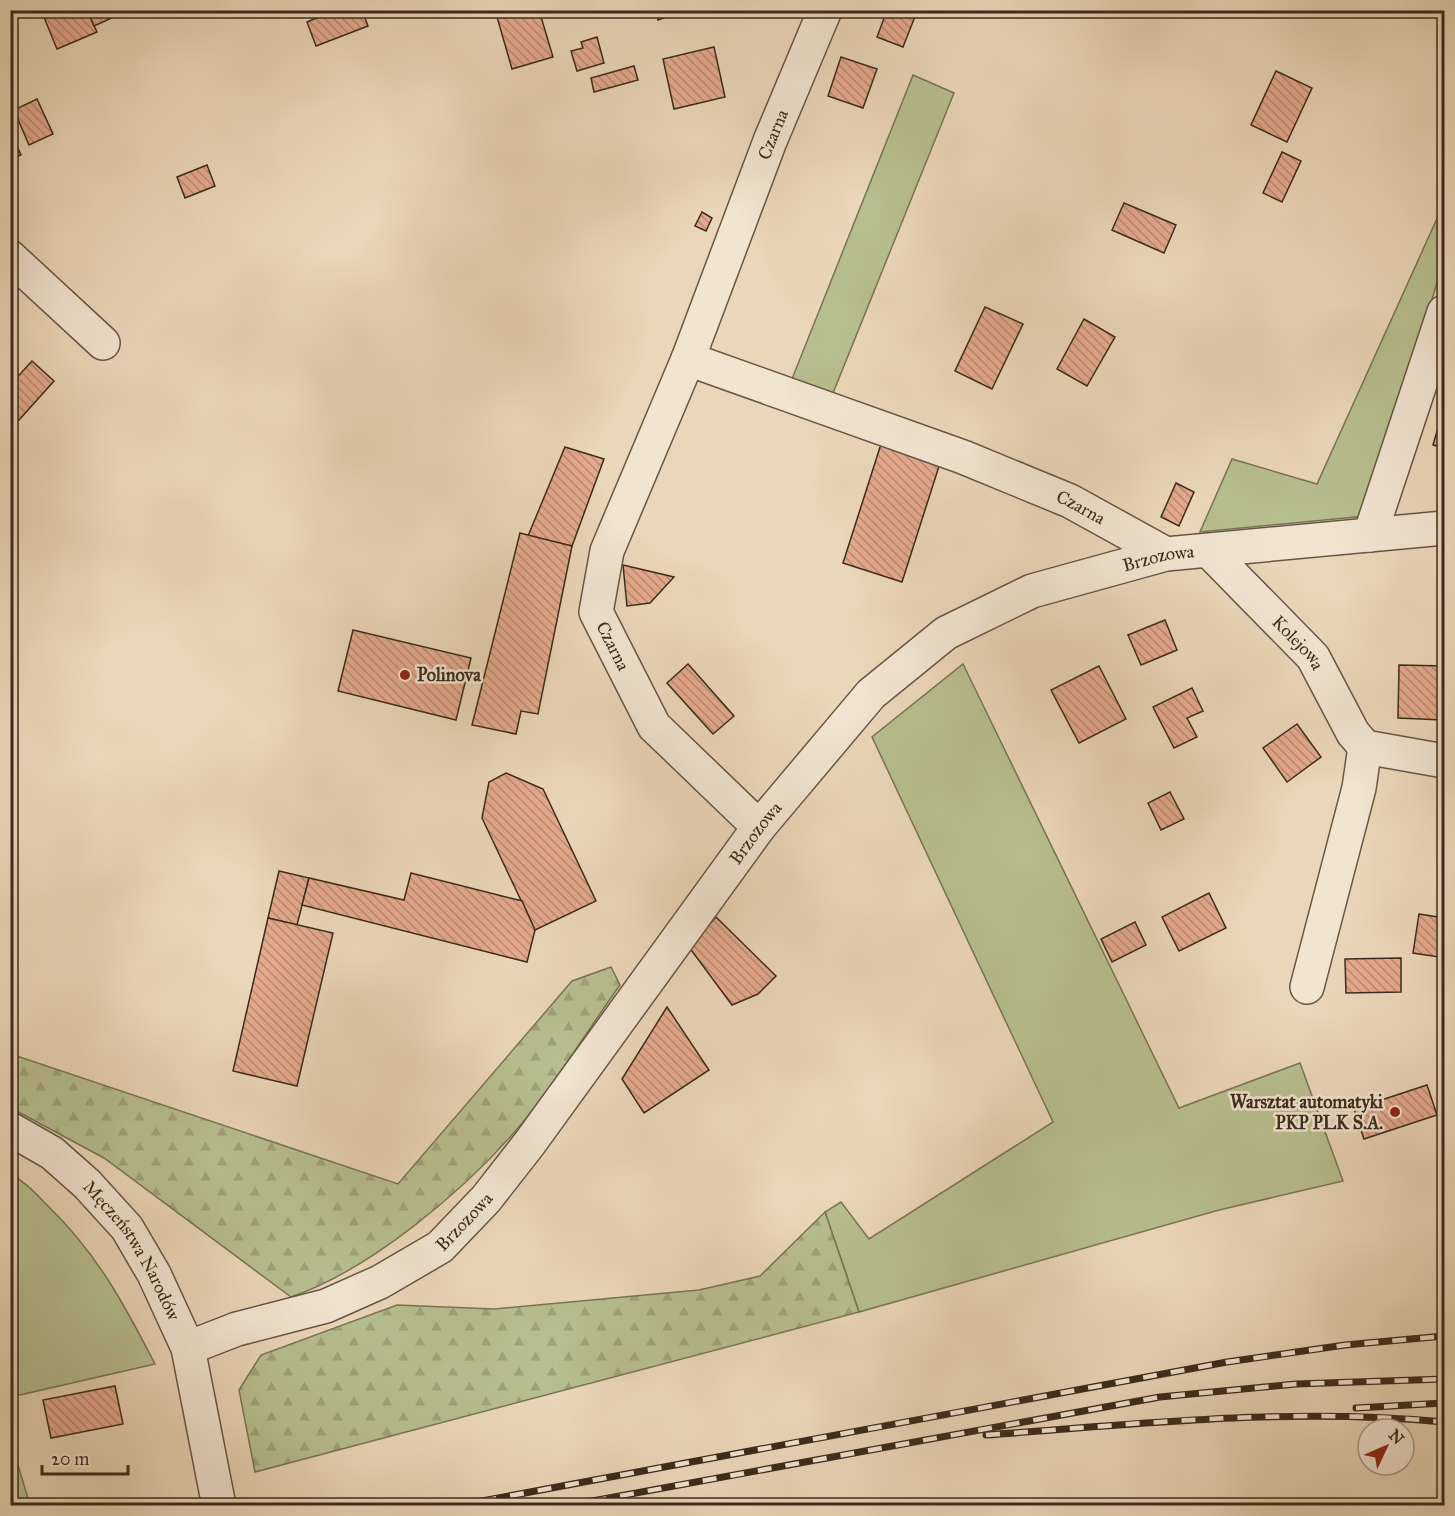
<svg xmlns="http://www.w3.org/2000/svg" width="1455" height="1516" viewBox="0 0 1455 1516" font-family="'IM FELL Great Primer',serif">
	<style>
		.grass { fill: #b7be8f; stroke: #797456; stroke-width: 1.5 }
		.forest { fill: url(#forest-firs); stroke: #797456; stroke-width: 1.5 }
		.building { fill: url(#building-back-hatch); stroke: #3b2b1c; stroke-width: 1.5 }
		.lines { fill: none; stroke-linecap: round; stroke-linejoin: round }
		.minor-casing { stroke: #675643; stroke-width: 36 }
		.minor { stroke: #f1e4d1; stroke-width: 33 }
		.rail-casing { stroke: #3b2b1c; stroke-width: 7 }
		.rail { stroke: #f1e4d1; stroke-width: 4.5; stroke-dasharray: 14; stroke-linecap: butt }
		.poi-dot { fill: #8f2418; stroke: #f1e4d1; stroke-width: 2 }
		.labels { text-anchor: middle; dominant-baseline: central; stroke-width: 5; stroke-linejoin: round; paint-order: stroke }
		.street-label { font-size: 18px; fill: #3b2b1c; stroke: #f1e4d1 }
		.poi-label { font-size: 18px; font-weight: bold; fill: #3b2b1c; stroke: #f1e4d1; text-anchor: start }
	</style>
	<defs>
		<pattern id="forest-firs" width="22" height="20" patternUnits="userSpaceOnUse" patternTransform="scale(1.5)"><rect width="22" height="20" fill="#b7be8f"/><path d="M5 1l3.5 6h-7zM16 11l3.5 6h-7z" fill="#9ea37b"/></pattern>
		<pattern id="building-back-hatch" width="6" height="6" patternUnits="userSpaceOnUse" patternTransform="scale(1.5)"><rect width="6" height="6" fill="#e5a98e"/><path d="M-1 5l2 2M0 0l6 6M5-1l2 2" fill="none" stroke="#bb8a73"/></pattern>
	</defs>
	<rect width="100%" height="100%" fill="#ead6b8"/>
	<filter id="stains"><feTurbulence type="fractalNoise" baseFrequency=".00333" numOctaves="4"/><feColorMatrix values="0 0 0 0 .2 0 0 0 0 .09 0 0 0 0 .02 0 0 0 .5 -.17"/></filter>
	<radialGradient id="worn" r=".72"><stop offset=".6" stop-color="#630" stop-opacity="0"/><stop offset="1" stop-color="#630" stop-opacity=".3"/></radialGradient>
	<g class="grass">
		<path d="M913 75 954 93 831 398 790 384Z"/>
		<path d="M1444 203V260L1366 516 1200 532 1232 459 1317 484Z"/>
		<path d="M963 664 1179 1108 1300 1063 1343 1181 1219 1210 859 1312 825 1212 841 1202 869 1239 1053 1122 872 737Z"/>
		<path d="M10 1174C26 1182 37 1195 49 1207 98 1255 124 1304 155 1364L11 1397Z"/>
		<path d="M11 1442 30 1505H11Z"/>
	</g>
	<g class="forest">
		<path d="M611 967 620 985C587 1031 555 1084 519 1127 464 1191 370 1270 291 1297L104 1158 11 1108V1054L398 1184 572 981Z"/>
		<path d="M825 1212 859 1312 255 1472 239 1390 261 1355 397 1305 494 1309 699 1290 760 1276Z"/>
	</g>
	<g class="building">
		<path d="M41 10H87L97 32 57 49Z"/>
		<path d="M87 10H119L115 12 116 16 94 26Z"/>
		<path d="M336 10H362L368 26 316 46 307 22Z"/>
		<path d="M495 10H539L553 57 512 69Z"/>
		<path d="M655 10H686L658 20Z"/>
		<path d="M887 10H906L916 14 903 47 877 37Z"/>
		<path d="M597 37 604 63 577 71 571 51 583 48 581 42Z"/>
		<path d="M714 47 725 97 674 109 663 59Z"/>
		<path d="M841 57 877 69 863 108 828 96Z"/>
		<path d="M634 66 638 80 594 92 591 78Z"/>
		<path d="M1276 71 1312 88 1287 142 1251 125Z"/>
		<path d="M37 99 53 134 29 145 14 110Z"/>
		<path d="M10 131 21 155 10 160Z"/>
		<path d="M1282 152 1301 161 1282 202 1263 193Z"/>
		<path d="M207 165 215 186 185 198 177 177Z"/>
		<path d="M1124 203 1176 225 1164 253 1112 230Z"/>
		<path d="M702 212 712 218 706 231 695 226Z"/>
		<path d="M985 307 1023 324 992 389 955 371Z"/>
		<path d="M1084 319 1115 337 1087 386 1057 369Z"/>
		<path d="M32 361 54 381 10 430V385Z"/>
		<path d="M1444 407V448L1433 445Z"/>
		<path d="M882 441 941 460 902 582 843 563Z"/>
		<path d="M565 447 604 459 572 546 528 536Z"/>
		<path d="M1176 483 1194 492 1179 526 1161 517Z"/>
		<path d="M520 533 572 546 538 714 521 711 516 734 472 725Z"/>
		<path d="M623 565 674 577 650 603 627 606Z"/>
		<path d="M1165 620 1177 650 1141 665 1128 635Z"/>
		<path d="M353 630 471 658 456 720 338 691Z"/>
		<path d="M688 664 734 716 713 734 667 683Z"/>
		<path d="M1399 665 1444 666 1442 720 1398 718Z"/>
		<path d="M1099 666 1126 719 1079 743 1051 690Z"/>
		<path d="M1192 688 1203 711 1187 718 1197 737 1174 748 1153 707Z"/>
		<path d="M1297 724 1321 757 1287 782 1263 748Z"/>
		<path d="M506 773 543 789 596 901 535 930 482 818 489 782Z"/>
		<path d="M1170 792 1184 819 1161 830 1148 803Z"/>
		<path d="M279 871 309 878 297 925 268 918Z"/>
		<path d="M411 873 522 901 535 930 527 962 302 905 309 878 404 900Z"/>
		<path d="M1209 893 1226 928 1179 951 1162 917Z"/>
		<path d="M1419 914 1444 918 1439 957 1413 953Z"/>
		<path d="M716 917 776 976 758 994 732 1005 689 947Z"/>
		<path d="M268 918 333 933 297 1086 233 1071Z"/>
		<path d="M1135 922 1146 945 1112 962 1101 939Z"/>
		<path d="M1401 958V992L1346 993 1345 959Z"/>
		<path d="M667 1007 709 1070 644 1113 622 1079Z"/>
		<path d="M1427 1085 1437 1115 1364 1139 1354 1109Z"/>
		<path d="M115 1386 123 1424 51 1438 43 1400Z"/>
	</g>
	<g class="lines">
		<g class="minor-casing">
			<g id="minor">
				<path d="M10 257 103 343"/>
				<path id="s1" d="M688 359 963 457 1070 501 1166 554"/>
				<path d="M1370 535 1444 312"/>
				<path id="s2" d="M1209 551 1313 657 1353 733 1365 747 1444 761"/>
				<path id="s3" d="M759 827 654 726 596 612 607 551 688 359 770 141 825 10"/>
				<path d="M1307 987 1359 788 1365 747"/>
				<path id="s4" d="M10 1129 52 1153 87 1184 127 1228 154 1274 188 1348 219 1506"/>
				<path id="s5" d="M188 1348 237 1329 326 1306 380 1282 440 1247 486 1199 529 1144 759 827 871 694 946 633 1032 591 1166 554 1444 528"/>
			</g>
		</g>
		<use href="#minor" class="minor"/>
		<g class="rail-casing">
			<g id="rail">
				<path d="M1356 1408 1444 1403"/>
				<path d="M986 1435C1139 1424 1292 1407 1444 1422"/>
				<path d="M455 1506 1227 1362 1345 1345 1444 1336"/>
				<path d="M565 1506 1160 1397 1296 1384 1444 1379"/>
			</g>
		</g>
		<use href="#rail" class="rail"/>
	</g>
	<g class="poi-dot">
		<circle cx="405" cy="675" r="6"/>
		<circle cx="1395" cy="1112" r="6"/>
	</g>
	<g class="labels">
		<g class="street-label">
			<text stroke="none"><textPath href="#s3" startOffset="784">Czarna</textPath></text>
			<text stroke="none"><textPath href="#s1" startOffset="420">Czarna</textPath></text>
			<text stroke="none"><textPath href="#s5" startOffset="1298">Brzozowa</textPath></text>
			<text stroke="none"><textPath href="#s2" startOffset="128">Kolejowa</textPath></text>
			<text transform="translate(613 646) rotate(63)">Czarna</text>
			<text stroke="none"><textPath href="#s5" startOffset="794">Brzozowa</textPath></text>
			<text stroke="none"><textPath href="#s5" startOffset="308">Brzozowa</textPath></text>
			<text stroke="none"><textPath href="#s4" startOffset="176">Męczeństwa Narodów</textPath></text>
		</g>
		<g class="poi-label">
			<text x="417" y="675">Polinova</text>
			<text x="1383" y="1102" text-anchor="end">Warsztat automatyki<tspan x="1383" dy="21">PKP PLK S.A.</tspan></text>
		</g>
	</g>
	<rect width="1455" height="1516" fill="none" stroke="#ead6b8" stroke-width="36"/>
	<rect x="12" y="12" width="1431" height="1492" fill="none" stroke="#3b2b1c" stroke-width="3"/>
	<rect x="18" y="18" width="1419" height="1480" fill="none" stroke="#3b2b1c" stroke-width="1.5"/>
	<g transform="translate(1386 1447) rotate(46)"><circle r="28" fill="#f1e4d1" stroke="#a89a89" stroke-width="1.5"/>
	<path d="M0-4.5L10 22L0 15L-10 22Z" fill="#8f2418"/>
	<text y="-9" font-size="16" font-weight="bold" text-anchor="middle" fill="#3b2b1c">N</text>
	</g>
	<path d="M42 1465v9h86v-9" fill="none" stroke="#3b2b1c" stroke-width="3"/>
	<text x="51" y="1465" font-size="18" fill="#3b2b1c" stroke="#f1e4d1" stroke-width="4.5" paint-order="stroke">20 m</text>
	<rect width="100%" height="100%" filter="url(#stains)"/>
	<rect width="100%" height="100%" fill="url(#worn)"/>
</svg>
